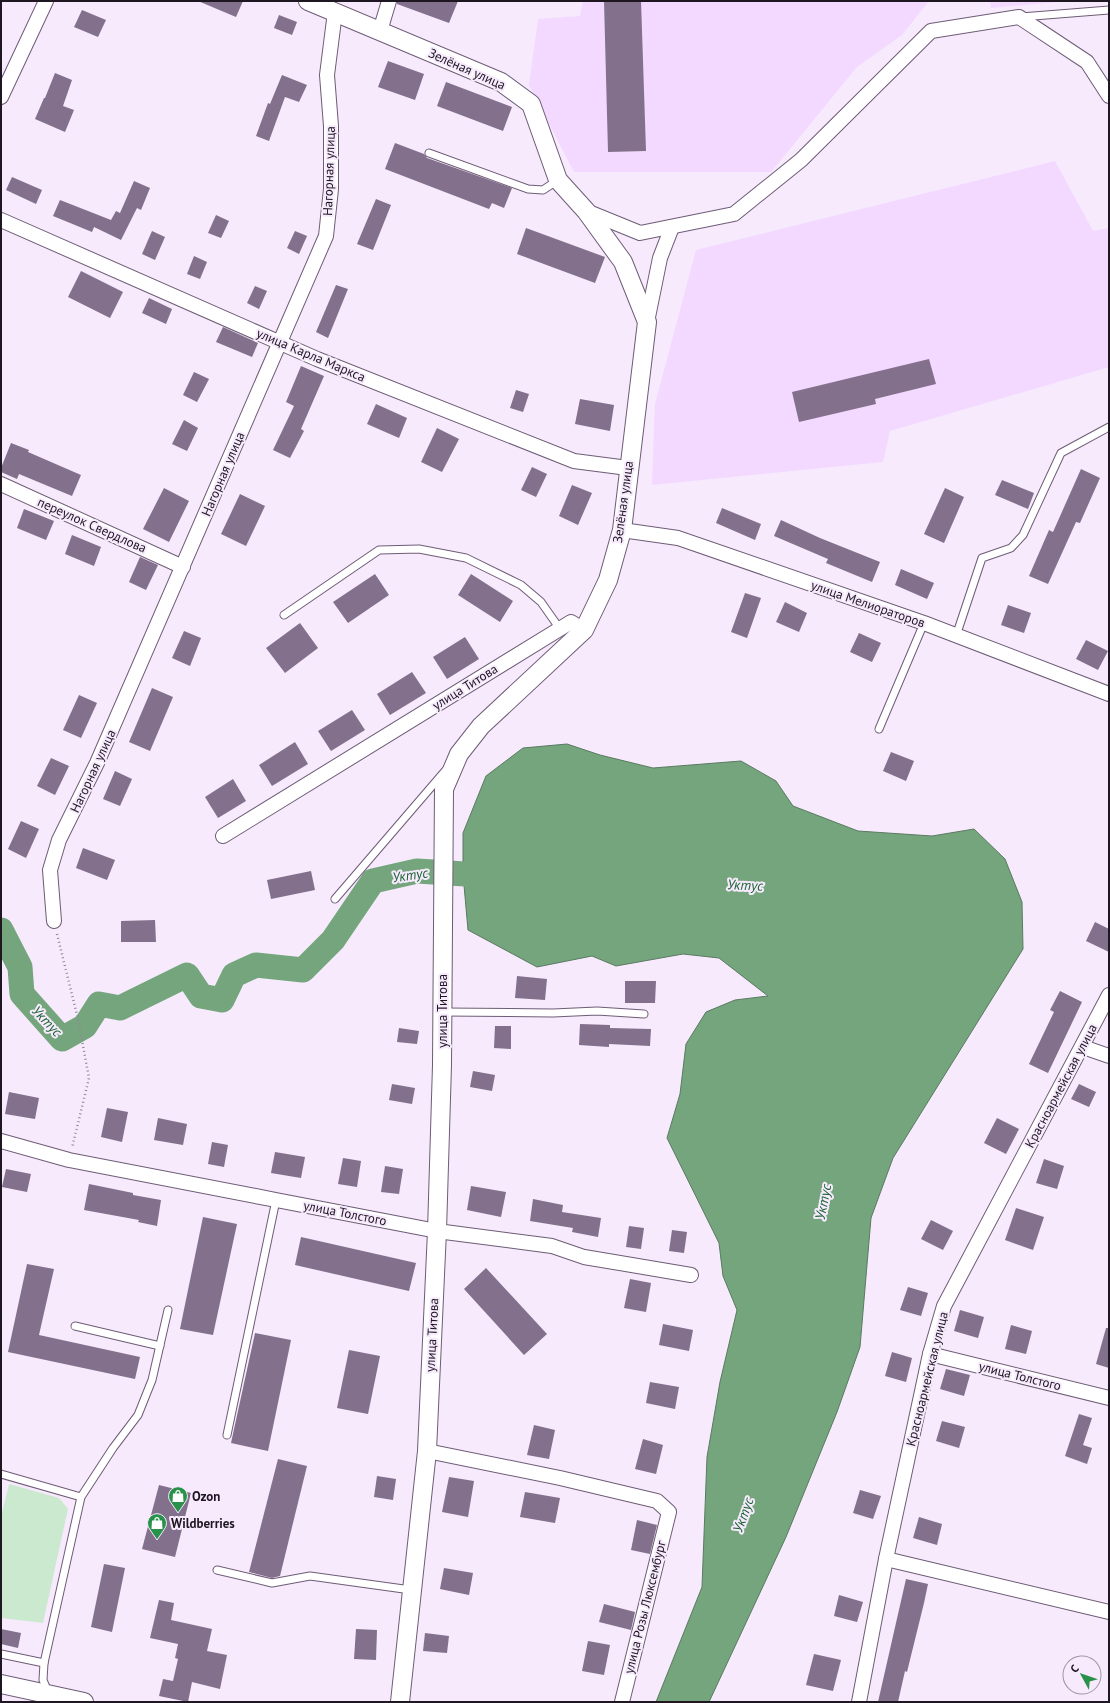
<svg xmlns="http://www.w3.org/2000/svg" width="1110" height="1703" viewBox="0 0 1110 1703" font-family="'PT Sans',sans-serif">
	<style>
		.built { fill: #f3d9ff }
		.green { fill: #cbe9cf }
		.water { fill: #74a57d; stroke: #5a7a62 }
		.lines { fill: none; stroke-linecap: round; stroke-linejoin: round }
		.river { stroke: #74a57d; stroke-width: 25 }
		.building { fill: #83708c }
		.service-casing { stroke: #6e5c76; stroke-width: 9 }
		.minor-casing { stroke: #6e5c76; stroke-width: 16 }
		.tertiary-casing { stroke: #6e5c76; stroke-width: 20 }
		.path { stroke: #928897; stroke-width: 2.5; stroke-dasharray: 1 3; stroke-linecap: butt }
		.service { stroke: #fff; stroke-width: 7 }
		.minor { stroke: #fff; stroke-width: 14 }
		.tertiary { stroke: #fff; stroke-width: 18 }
		.labels { text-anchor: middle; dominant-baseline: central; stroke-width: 4; stroke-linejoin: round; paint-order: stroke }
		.street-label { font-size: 13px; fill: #1e1722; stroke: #f6eafc }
		.poi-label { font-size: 13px; font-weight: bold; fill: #1e1722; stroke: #f6eafc; text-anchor: start }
		.water-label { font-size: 14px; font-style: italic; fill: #1a6331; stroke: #f6eafc }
	</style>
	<rect width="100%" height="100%" fill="#f6eafc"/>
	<g class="built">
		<path d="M583 1H929L902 35 857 67 771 172H574L529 85 538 19 580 16Z"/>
		<path d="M990 1H1066L991 8Z"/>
		<path d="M1055 161 1093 231 1109 228V367L890 431 883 462 652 485 655 404 696 250Z"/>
	</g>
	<path class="green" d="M9 1484 59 1498 68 1509 43 1623 1 1618V1517Z"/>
	<path class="water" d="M567 744 600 755 653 768 741 761 776 781 793 806 858 831 932 836 974 829 1005 859 1022 902 1023 949 893 1158 871 1218 860 1347 837 1412 786 1537 709 1702H656L702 1587 707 1457 720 1382 737 1310 723 1276 719 1243 667 1138 680 1094 686 1044 706 1012 735 1000 768 996 719 958 683 954 616 966 592 956 537 967 468 930 463 874V833L486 776 523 748Z"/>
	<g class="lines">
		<path class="river" d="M1 930 20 967 22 994 62 1039 85 1026 99 1004 120 1008 187 975 201 996 222 1000 234 975 256 965 303 970 333 940 373 881 417 871 497 876"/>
	</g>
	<g class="building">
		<path d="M198 1H243L236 17Z"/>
		<path d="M397 1H458L449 23 397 4Z"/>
		<path d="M604 1H641L646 151 608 152Z"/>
		<path d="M82 10 106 20 98 37 74 27Z"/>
		<path d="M279 15 297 22 292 35 274 28Z"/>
		<path d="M388 61 424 74 415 100 378 87Z"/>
		<path d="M55 73 72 80 63 106 74 110 65 132 35 119 44 98H45Z"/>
		<path d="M282 75 307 85 299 102 285 97 269 141 256 136 268 103 270 104Z"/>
		<path d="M446 82 512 107 503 131 437 106Z"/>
		<path d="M395 143 424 154 427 158 512 188 504 208 492 203 489 209 385 169Z"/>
		<path d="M12 177 42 190 36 204 6 190Z"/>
		<path d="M134 181 150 188 141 210 137 208 121 240 94 227 92 232 53 216 60 200 111 220 116 211 120 213Z"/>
		<path d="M376 199 391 205 373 250 357 244Z"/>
		<path d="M216 215 229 221 221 238 208 233Z"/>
		<path d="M526 228 605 257 595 283 517 254Z"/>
		<path d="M152 231 165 237 155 260 142 254Z"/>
		<path d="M295 231 307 236 299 254 287 248Z"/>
		<path d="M194 256 207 262 200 279 187 274Z"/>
		<path d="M81 271 123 292 110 318 68 297Z"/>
		<path d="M336 285 348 289 328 338 316 332Z"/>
		<path d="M255 286 267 291 259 309 247 303Z"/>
		<path d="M149 298 172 309 166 324 142 313Z"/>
		<path d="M223 327 258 343 252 357 216 342Z"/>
		<path d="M929 359 936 384 875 399 876 404 799 422 792 392Z"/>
		<path d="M301 366 324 376 301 429 304 431 290 458 273 450 294 406 286 402Z"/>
		<path d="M194 372 209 379 197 402 183 395Z"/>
		<path d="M516 390 529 394 523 412 510 408Z"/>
		<path d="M580 399 614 405 610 431 575 424Z"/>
		<path d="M376 404 407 418 399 438 367 424Z"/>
		<path d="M184 420 198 428 187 451 172 444Z"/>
		<path d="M437 428 459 439 442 472 421 462Z"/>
		<path d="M11 443 29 450 28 452 81 475 72 496 19 474 17 479 1 472V468Z"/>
		<path d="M532 467 547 474 536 497 521 490Z"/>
		<path d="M1081 469 1100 478 1080 523 1076 522 1048 584 1029 576 1049 530 1053 532Z"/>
		<path d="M1002 480 1034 493 1028 509 995 495Z"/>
		<path d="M572 485 592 493 578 525 559 516Z"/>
		<path d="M164 488 189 501 169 542 143 529Z"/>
		<path d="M945 488 964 497 944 543 924 534Z"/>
		<path d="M240 494 265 506 246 546 221 534Z"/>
		<path d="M722 508 761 524 755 540 716 523Z"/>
		<path d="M24 509 54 521 46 540 17 528Z"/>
		<path d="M781 520 820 538 880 562 872 582 826 563 828 559 774 536Z"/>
		<path d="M72 535 101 547 94 566 65 554Z"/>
		<path d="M140 557 158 565 146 590 129 582Z"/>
		<path d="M901 569 934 583 927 599 895 585Z"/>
		<path d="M375 574 389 595 348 623 333 602Z"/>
		<path d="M471 574 513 601 500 622 458 595Z"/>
		<path d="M745 593 761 598 747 638 731 632Z"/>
		<path d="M785 602 807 613 799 632 776 622Z"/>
		<path d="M1008 605 1031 613 1024 633 1001 625Z"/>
		<path d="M300 623 318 648 285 673 266 648Z"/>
		<path d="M184 631 201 638 190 666 172 658Z"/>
		<path d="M859 633 881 643 872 662 850 652Z"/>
		<path d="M465 637 479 659 447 679 433 657Z"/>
		<path d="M1086 640 1108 651 1098 670 1076 659Z"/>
		<path d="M412 672 426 693 390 715 377 694Z"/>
		<path d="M152 688 173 697 150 751 129 742Z"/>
		<path d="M79 695 97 703 81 738 63 730Z"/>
		<path d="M352 710 365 730 331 751 318 731Z"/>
		<path d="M295 742 308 764 272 786 259 765Z"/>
		<path d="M891 752 914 761 906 781 883 771Z"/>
		<path d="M51 758 69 766 55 795 37 786Z"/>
		<path d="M115 771 132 779 120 806 103 799Z"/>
		<path d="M233 779 246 801 218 818 205 797Z"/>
		<path d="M21 821 39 829 26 858 8 849Z"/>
		<path d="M83 848 115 860 107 880 76 868Z"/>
		<path d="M311 871 315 890 271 899 267 880Z"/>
		<path d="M155 920 156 942H121V921Z"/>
		<path d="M1095 922 1109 929V952L1086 941Z"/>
		<path d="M517 976 547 979 545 1000 515 998Z"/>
		<path d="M625 981H656L655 1003H625Z"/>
		<path d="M1060 991 1082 1002 1048 1073 1029 1064 1054 1012 1050 1010Z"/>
		<path d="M580 1024 610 1025V1028L651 1029 650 1046 609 1044V1047L579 1045Z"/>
		<path d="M495 1026H511V1049L494 1048Z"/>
		<path d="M399 1028 419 1031 417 1044 397 1042Z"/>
		<path d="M473 1071 495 1075 492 1091 470 1087Z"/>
		<path d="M392 1084 415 1088 412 1104 389 1100Z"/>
		<path d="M1079 1084 1096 1092 1089 1107 1071 1099Z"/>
		<path d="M9 1092 39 1098 35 1119 5 1114Z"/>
		<path d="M107 1108 128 1112 122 1142 101 1137Z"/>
		<path d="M158 1118 187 1124 183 1145 154 1140Z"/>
		<path d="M997 1118 1019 1129 1006 1154 984 1143Z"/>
		<path d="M212 1142 228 1145 224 1167 208 1164Z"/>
		<path d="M275 1152 305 1157 301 1178 271 1173Z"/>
		<path d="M343 1158 361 1161 357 1187 338 1184Z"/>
		<path d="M1044 1159 1064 1166 1057 1189 1036 1183Z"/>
		<path d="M385 1166 403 1169 399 1194 381 1192Z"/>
		<path d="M6 1169 31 1174 27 1192 2 1187Z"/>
		<path d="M89 1184 133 1193V1195L161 1200 157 1226 138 1222 139 1220 84 1210Z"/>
		<path d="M471 1186 506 1192 501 1217 467 1210Z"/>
		<path d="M533 1199 563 1205 562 1212 601 1218 598 1237 572 1232 573 1228 530 1221Z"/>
		<path d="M1016 1208 1044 1217 1033 1250 1005 1240Z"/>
		<path d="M203 1217 237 1224 213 1335 180 1329Z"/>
		<path d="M931 1220 953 1231 943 1250 921 1239Z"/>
		<path d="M629 1226 644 1228 641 1249 626 1247Z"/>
		<path d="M672 1230 687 1232 684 1253 669 1251Z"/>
		<path d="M301 1237 416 1263 409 1291 295 1265Z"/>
		<path d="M27 1264 54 1269 39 1335 140 1357 135 1379 8 1352Z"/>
		<path d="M486 1268 547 1334 524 1355 464 1289Z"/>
		<path d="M630 1279 651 1283 646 1312 624 1308Z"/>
		<path d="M908 1287 928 1293 921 1316 900 1310Z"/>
		<path d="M960 1310 984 1317 978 1338 954 1331Z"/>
		<path d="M663 1324 693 1330 689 1351 659 1345Z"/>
		<path d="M1011 1325 1032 1331 1026 1354 1005 1349Z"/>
		<path d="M1106 1328H1109V1368L1096 1364Z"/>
		<path d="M255 1333 291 1340 268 1451 231 1443Z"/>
		<path d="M349 1350 380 1356 368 1414 337 1408Z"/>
		<path d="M892 1352 912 1358 906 1382 885 1376Z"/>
		<path d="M946 1369 970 1375 964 1396 940 1389Z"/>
		<path d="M650 1382 679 1387 675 1409 646 1403Z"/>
		<path d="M1079 1414 1092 1418 1083 1445 1092 1448 1087 1464 1065 1456Z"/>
		<path d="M942 1421 965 1427 959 1448 936 1441Z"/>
		<path d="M534 1425 555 1430 549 1459 527 1455Z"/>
		<path d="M643 1439 663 1445 656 1474 635 1469Z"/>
		<path d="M278 1459 307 1466 280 1576 272 1578 249 1572Z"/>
		<path d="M377 1476 396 1479 393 1500 374 1497Z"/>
		<path d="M449 1477 474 1481 468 1517 442 1512Z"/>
		<path d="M159 1485 191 1493 175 1557 142 1549Z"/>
		<path d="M860 1490 881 1496 873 1519 853 1513Z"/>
		<path d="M525 1492 560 1498 555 1523 520 1517Z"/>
		<path d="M919 1517 942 1524 937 1545 913 1538Z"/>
		<path d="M637 1520 657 1525 650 1554 631 1550Z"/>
		<path d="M104 1564 125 1568 112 1632 91 1627Z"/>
		<path d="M444 1568 473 1573 469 1595 440 1589Z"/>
		<path d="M906 1579 928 1584 924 1603 907 1672 905 1671 898 1702H878Z"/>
		<path d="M839 1595 863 1602 857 1622 834 1616Z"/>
		<path d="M159 1600 174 1603 171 1620 212 1629 207 1651 227 1655 220 1689 192 1682 188 1702 159 1696 163 1679 173 1681 178 1659 175 1658 178 1644 150 1638Z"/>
		<path d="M604 1604 635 1612 631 1630 599 1622Z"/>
		<path d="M1 1629 21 1633 18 1648 1 1644Z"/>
		<path d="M356 1629 377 1630 376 1660 354 1659Z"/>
		<path d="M425 1633 449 1636 447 1653 423 1651Z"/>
		<path d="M588 1641 610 1645 604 1675 582 1671Z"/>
		<path d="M814 1654 841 1660 833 1691 806 1685Z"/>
	</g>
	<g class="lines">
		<g class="service-casing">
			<g id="service">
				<path d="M1021 17 1109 10"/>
				<path d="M429 153 528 189 543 190 558 180"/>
				<path d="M284 615 379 550 419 549 466 558 521 585 541 602 560 629"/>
				<path d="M956 636 982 558 1011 548 1023 535 1061 453 1109 427"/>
				<path d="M879 729 924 623"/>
				<path d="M335 899 445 771"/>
				<path d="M443 1012 553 1013 597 1011 644 1014"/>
				<path d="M75 1326 160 1346"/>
				<path d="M227 1435 276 1200"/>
				<path d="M1 1474 81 1497"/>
				<path d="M217 1570 272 1583 310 1576 411 1590"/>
				<path d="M1 1654 44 1663"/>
				<path d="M48 1692 43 1680 44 1663 81 1497 113 1448 138 1415 152 1380 168 1310"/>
			</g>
		</g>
		<g class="minor-casing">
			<g id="minor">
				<path d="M380 31 389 1"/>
				<path d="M1 97 46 1"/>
				<path d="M586 211 640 233 734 214 801 160 931 31 1019 17 1087 62 1109 96"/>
				<path d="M1 220 317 359 574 461 628 468"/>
				<path d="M647 322 660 258 672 227"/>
				<path d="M1 484 183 567"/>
				<path d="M622 530 678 538 924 623 1109 694"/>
				<path d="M223 836 571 622 584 630"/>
				<path d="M54 921 50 870 59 840 97 763 326 236 331 189V126L327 75 335 12"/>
				<path d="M1083 1047 1109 1056"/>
				<path d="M1 1141 69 1160 276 1200 437 1231 552 1246 584 1257 691 1275"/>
				<path d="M930 1354 1109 1398"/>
				<path d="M427 1451 560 1478 657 1501 669 1512 622 1702"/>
				<path d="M886 1559 1109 1612"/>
				<path d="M859 1702 886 1559 930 1354 944 1306 1109 995"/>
			</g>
		</g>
		<g class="tertiary-casing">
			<g id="tertiary">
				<path d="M308 1 501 82 531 104 558 180 586 211 623 262 647 322 622 530 608 580 584 630 481 726 459 754 444 789 442 1065 437 1231 427 1451 400 1702"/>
				<path d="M1 1684 84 1702"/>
			</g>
		</g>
		<path class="path" d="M57 934 78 1019 89 1078 72 1148"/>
		<use href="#service" class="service"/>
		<use href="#minor" class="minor"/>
		<use href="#tertiary" class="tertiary"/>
	</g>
	<defs>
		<g id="shop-pin" transform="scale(1)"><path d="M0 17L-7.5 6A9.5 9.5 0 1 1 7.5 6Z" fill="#29924a" stroke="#f6eafc"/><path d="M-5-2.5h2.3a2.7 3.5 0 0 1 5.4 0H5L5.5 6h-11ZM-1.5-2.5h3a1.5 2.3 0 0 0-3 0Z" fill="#fff"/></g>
	</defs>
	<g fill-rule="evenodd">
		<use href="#shop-pin" x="178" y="1496"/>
		<use href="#shop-pin" x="157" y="1523"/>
	</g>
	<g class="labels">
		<g class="street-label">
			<text transform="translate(467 69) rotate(24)">Зелёная улица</text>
			<text transform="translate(329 171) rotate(-88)">Нагорная улица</text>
			<text transform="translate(311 355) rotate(23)">улица Карла Маркса</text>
			<text transform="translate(223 474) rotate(-67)">Нагорная улица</text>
			<text transform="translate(623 502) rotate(-82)">Зелёная улица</text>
			<text transform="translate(92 525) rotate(24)">переулок Свердлова</text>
			<text transform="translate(868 604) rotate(19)">улица Мелиораторов</text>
			<text transform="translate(465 687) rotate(-32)">улица Титова</text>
			<text transform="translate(93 771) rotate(-65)">Нагорная улица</text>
			<text transform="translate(442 1011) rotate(-90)">улица Титова</text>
			<text transform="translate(1061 1086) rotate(-62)">Красноармейская улица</text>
			<text transform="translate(345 1213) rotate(11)">улица Толстого</text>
			<text transform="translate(432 1335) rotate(-87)">улица Титова</text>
			<text transform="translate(1020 1376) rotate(14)">улица Толстого</text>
			<text transform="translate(927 1379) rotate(-76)">Красноармейская улица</text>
			<text transform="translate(645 1607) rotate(-76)">улица Розы Люксембург</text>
		</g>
		<g class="poi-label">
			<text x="192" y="1496">Ozon</text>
			<text x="171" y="1523">Wildberries</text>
		</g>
		<g class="water-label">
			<text transform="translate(410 875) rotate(-8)">Уктус</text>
			<text transform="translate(745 885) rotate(2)">Уктус</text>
			<text transform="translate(47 1021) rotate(46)">Уктус</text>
			<text transform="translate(823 1202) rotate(-79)">Уктус</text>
			<text transform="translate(743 1515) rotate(-70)">Уктус</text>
		</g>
	</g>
	<rect width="1110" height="1703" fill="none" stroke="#1e1722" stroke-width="4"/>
	<g transform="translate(1082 1675) rotate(310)"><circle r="19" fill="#f6eafc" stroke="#a096a5"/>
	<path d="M0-3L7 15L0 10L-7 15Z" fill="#29924a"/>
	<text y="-6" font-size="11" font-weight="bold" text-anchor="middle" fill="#1e1722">С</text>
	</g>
</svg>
